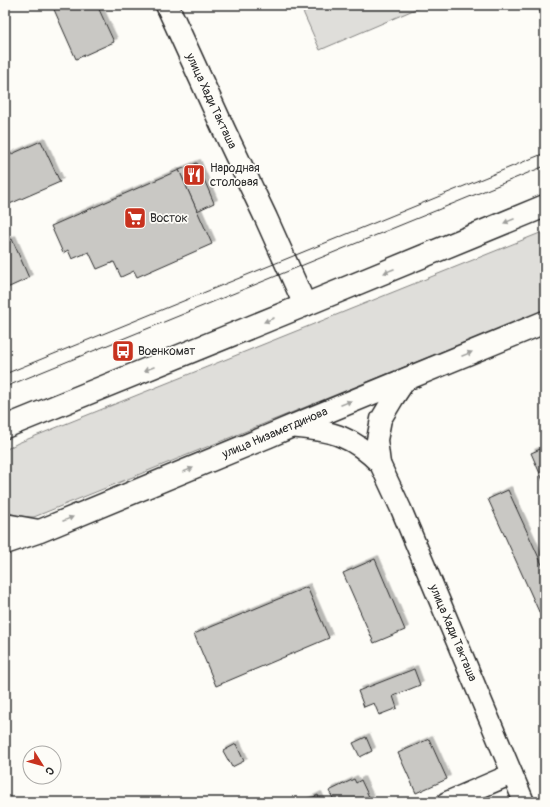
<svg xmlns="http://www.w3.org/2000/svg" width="550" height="807" viewBox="0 0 550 807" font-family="Pangolin,sans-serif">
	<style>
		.green { fill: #dfdeda; stroke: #858482 }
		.building { fill: #c9c8c4; stroke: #2b2b2b; filter: url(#shadow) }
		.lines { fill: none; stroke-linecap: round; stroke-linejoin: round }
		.street-casing { stroke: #2b2b2b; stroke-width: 23 }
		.secondary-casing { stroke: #2b2b2b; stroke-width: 25 }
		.primary-casing { stroke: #2b2b2b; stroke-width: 25 }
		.street { stroke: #fdfcf7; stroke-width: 20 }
		.secondary { stroke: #fdfcf7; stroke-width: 22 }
		.primary { stroke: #fdfcf7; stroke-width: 22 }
		.tram { stroke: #2b2b2b; stroke-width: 1 }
		.oneway { fill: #9e9e9b }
		.labels { text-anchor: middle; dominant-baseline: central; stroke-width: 3.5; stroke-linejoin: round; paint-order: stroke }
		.street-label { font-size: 12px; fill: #2b2b2b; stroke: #fdfcf7 }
		.poi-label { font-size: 12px; fill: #2b2b2b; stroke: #fdfcf7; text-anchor: start }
	</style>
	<defs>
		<filter id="shadow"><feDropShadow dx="3.5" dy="-3.5" stdDeviation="0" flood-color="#0004"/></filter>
	</defs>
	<rect width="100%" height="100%" fill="#fdfcf7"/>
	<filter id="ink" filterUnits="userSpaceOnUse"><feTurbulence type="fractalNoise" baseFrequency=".025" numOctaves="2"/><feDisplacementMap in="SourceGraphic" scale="8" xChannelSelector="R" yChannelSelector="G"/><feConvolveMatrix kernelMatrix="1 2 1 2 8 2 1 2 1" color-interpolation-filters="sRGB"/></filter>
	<g filter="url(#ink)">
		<g class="green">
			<path d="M300 5H425L320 50Z"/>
			<path d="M545 231V310L34 517C24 517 13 516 5 510V450L18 443Z"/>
		</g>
		<g class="building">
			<path d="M52 5H97L114 42 76 59Z"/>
			<path d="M537 5H545V23Z"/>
			<path d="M41 141 60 182 5 206V157Z"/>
			<path d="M197 163 214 203 197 211 179 170Z"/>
			<path d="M179 170 212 244 137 277 134 271 121 277 114 262 97 269 89 252 72 259 68 250 63 253 51 226Z"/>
			<path d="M12 239 29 278 5 289V242Z"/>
			<path d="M545 447V485L531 453Z"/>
			<path d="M508 490 545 571V625L488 499Z"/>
			<path d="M375 559 405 630 374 643 343 573Z"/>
			<path d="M307 587 329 638 216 686 194 634Z"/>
			<path d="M414 669 420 685 393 696 397 708 379 715 374 703 364 707 358 691Z"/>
			<path d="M366 737 372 751 360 757 353 743Z"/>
			<path d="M429 739 447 779 416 793 398 753Z"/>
			<path d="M236 744 244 761 232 767 223 751Z"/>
			<path d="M354 779 356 783 361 780 370 799 365 802H335L329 791Z"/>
			<path d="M318 795 321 802H303Z"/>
		</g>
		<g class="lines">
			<g class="street-casing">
				<g id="street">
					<path d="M407 378 393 399 381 419 377 440 380 464 401 509 524 802"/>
					<path d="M290 427C306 429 327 430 342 437 357 443 369 453 380 464"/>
					<path d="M447 802 512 774"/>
				</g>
			</g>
			<g class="secondary-casing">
				<path id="secondary" d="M167 5 224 130 266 218 305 305"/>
			</g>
			<g class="primary-casing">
				<g id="primary">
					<path d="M5 427 305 305 545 206"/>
					<path d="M5 525 39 531"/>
					<path d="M5 543 40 531 269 436 290 427 545 322"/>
				</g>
			</g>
			<use href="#street" class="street"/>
			<use href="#secondary" class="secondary"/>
			<use href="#primary" class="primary"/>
			<g class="tram">
				<path d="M5 374 545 153"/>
				<path d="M5 387 545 166"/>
			</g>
		</g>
		<defs><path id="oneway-solid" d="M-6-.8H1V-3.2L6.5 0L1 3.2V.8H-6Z"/></defs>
		<g class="oneway">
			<use href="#oneway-solid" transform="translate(509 221) rotate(158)"/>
			<use href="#oneway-solid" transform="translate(389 271) rotate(158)"/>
			<use href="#oneway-solid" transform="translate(269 320) rotate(158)"/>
			<use href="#oneway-solid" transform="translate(467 354) rotate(-22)"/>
			<use href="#oneway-solid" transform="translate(149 369) rotate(158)"/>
			<use href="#oneway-solid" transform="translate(346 403) rotate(-22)"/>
			<use href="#oneway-solid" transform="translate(188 470) rotate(-22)"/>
			<use href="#oneway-solid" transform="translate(68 519) rotate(-22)"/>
		</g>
	</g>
	<defs>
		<g id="restaurant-square" transform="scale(1.15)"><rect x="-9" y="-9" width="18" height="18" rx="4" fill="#c8321e" stroke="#fdfcf7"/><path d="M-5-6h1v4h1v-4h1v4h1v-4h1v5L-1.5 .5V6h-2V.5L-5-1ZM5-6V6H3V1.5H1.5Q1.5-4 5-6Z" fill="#fff"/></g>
		<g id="supermarket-square" transform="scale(1.15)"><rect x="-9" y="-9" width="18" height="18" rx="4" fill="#c8321e" stroke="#fdfcf7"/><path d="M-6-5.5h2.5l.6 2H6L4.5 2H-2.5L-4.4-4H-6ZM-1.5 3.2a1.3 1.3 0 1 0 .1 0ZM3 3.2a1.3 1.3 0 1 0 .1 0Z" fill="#fff"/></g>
		<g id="bus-square" transform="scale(1.15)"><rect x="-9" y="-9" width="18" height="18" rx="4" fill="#c8321e" stroke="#fdfcf7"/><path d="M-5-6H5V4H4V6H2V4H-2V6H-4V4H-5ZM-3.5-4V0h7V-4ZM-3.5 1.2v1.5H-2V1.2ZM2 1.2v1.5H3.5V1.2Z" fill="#fff"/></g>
	</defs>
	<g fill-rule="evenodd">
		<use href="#restaurant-square" x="194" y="175"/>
		<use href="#supermarket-square" x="135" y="218"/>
		<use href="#bus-square" x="123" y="351"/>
	</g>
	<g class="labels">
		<g class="street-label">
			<text transform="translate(211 101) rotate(65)">улица Хади Такташа</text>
			<text transform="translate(275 433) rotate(-23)">улица Низаметдинова</text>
			<text transform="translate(453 633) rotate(67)">улица Хади Такташа</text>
		</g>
		<g class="poi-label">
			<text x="210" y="168">Народная<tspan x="210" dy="14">столовая</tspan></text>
			<text x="150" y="218">Восток</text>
			<text x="138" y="351">Военкомат</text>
		</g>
	</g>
	<rect width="550" height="807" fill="none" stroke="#fdfcf7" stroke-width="20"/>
	<rect x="10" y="10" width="530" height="787" fill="none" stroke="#2b2b2b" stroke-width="1.5" filter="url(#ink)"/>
	<g transform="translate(42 765) rotate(127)"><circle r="19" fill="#fdfcf7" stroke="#a9a8a5"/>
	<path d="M0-3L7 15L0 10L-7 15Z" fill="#c8321e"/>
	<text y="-6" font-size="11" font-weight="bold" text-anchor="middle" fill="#2b2b2b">С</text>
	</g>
</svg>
